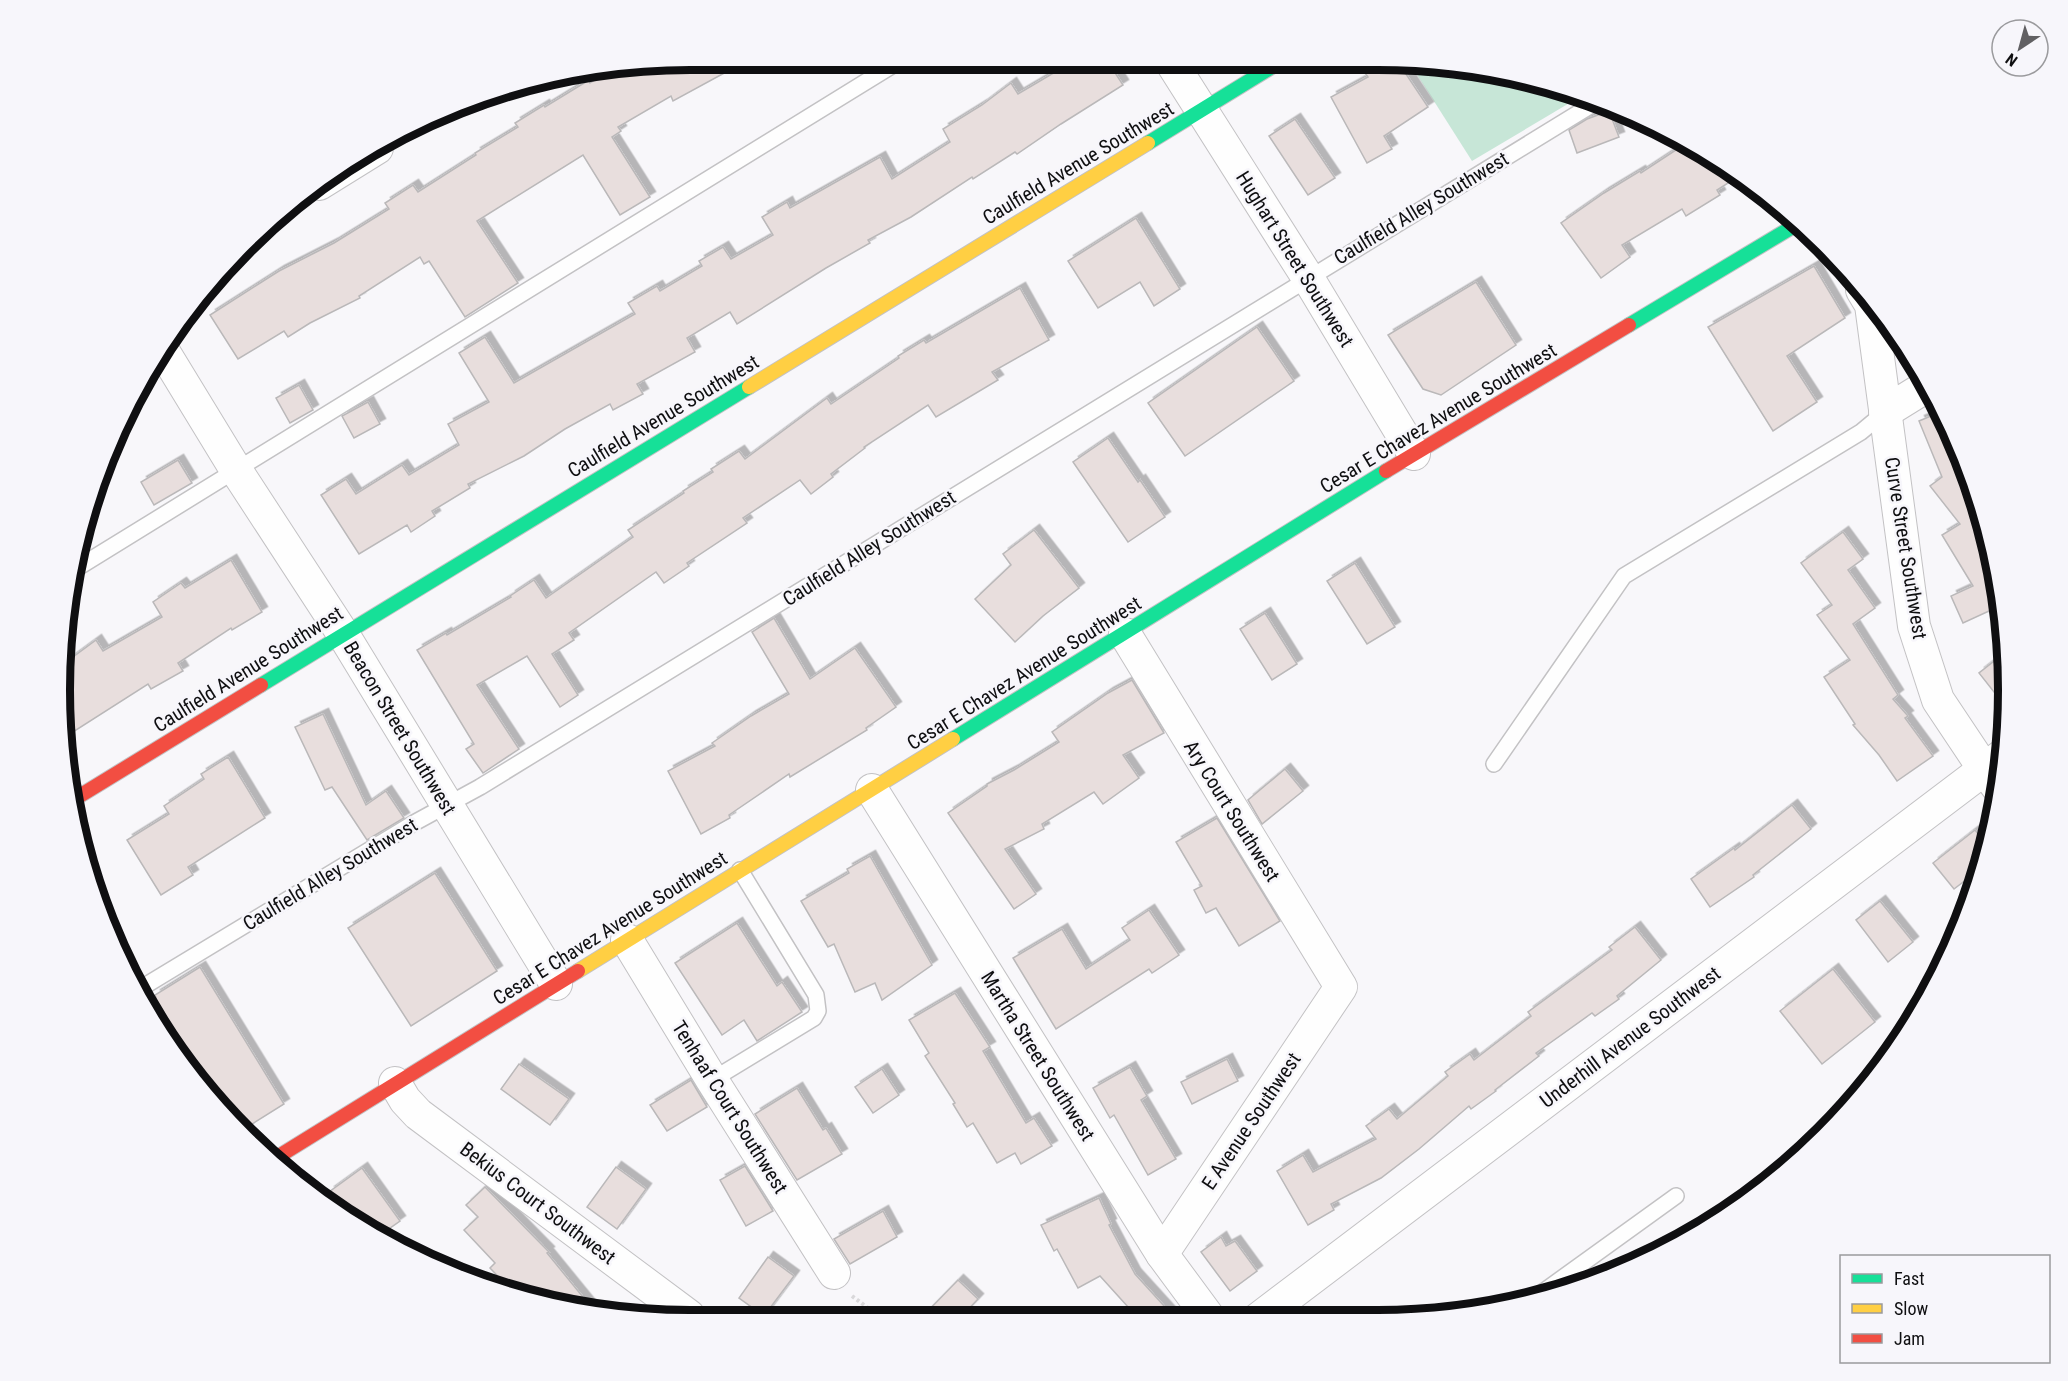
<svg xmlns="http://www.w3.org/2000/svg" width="2068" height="1381" viewBox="0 0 2068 1381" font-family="'Roboto Condensed',sans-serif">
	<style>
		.green { fill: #c7e6d7 }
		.building { fill: #e8dedd; stroke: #bab8b9; stroke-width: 1.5; filter: url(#shadow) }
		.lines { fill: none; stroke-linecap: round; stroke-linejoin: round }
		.lane-casing { stroke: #c3c2c4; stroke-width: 18 }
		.street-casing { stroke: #c3c2c4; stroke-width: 34 }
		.fast-casing { stroke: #c3c2c4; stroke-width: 16 }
		.slow-casing { stroke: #c3c2c4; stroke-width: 16 }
		.jam-casing { stroke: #c3c2c4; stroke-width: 16 }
		.path { stroke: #d9d8da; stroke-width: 4; stroke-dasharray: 3 3; stroke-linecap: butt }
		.lane { stroke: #fefefe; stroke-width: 15 }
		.street { stroke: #fefefe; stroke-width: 32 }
		.fast { stroke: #16e098; stroke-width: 14 }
		.slow { stroke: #ffcf43; stroke-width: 14 }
		.jam { stroke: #f24e42; stroke-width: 14 }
		.labels { text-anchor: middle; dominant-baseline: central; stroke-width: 5; stroke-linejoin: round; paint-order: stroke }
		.street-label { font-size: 20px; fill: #0f0f11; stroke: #f7f6fb }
		.rim { fill: none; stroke: #0f0f11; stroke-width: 8 }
	</style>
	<defs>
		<filter id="shadow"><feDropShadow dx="5.5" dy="-5.5" stdDeviation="0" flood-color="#0004"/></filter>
	</defs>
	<rect width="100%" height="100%" fill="#f8f7fa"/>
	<path class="green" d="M1411 65H1460L1583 95 1472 161Z"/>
	<g class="building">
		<path d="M620 65H739L673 101 671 96 618 127 621 131 612 137 650 197 620 215 583 155 477 221 518 283 465 317 429 261 424 264 420 257 359 296 360 298 310 323 288 337 284 331 238 359 210 315 279 271 334 243 389 209 385 203 413 185 418 192 476 155 475 153 518 127 515 123 544 105 545 107 589 80 590 83Z"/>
		<path d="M1067 65H1110L1123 85 1061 124 1017 154 1015 152 973 179 972 177 911 217 868 240 870 243 826 268 737 324 730 312 687 338 695 352 637 384 643 394 613 410 610 404 565 429 524 456 468 484 470 488 432 511 435 516 411 532 407 525 359 554 321 495 346 479 356 494 402 465 409 475 459 445 448 424 489 402 459 353 485 337 514 383 635 314 628 303 657 286 660 291 702 266 699 261 723 247 731 259 773 235 762 217 787 202 790 208 880 157 892 179 950 142 943 129 982 105 1011 83 1018 94Z"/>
		<path d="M1377 65H1400L1428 107 1384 136 1392 149 1367 163 1331 97 1368 77 1365 73Z"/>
		<path d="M1609 111 1619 137 1577 153 1569 130 1587 119Z"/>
		<path d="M1295 119 1335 178 1308 195 1269 136Z"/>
		<path d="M1685 144 1736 178 1717 190 1720 195 1686 216 1682 209 1622 245 1630 257 1601 278 1561 223 1604 193 1640 171 1641 173Z"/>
		<path d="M1136 218 1180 289 1154 306 1140 282 1098 308 1068 261Z"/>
		<path d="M1814 266 1845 318 1787 356 1817 402 1773 431 1708 327Z"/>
		<path d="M1476 282 1516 345 1441 395 1423 389 1388 335Z"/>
		<path d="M1020 288 1049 340 992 372 998 380 936 417 928 405 864 447 865 448 831 474 833 477 811 494 800 480 743 518 747 523 687 563 689 566 664 583 656 572 569 633 574 640 552 654 578 695 560 707 527 656 477 685 519 749 483 773 466 749 474 744 417 650 446 633 447 635 511 597 510 596 534 580 546 598 633 537 628 530 684 493 683 491 713 472 711 469 739 451 745 459 827 398 831 404 899 358 898 356 924 340 926 343Z"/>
		<path d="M1257 327 1294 381 1185 456 1148 403Z"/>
		<path d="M299 385 313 410 290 423 276 398Z"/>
		<path d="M368 402 380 424 354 438 342 416Z"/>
		<path d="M1943 411 1987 528 2004 636 1989 611 1963 623 1951 596 1973 586 1942 535 1960 524 1930 486 1942 477 1919 421Z"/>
		<path d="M1108 438 1138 482 1140 480 1165 517 1128 542 1073 462Z"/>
		<path d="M178 460 192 483 154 505 141 482Z"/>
		<path d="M1034 530 1079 588 1043 616 1015 642 975 599 1011 565 1003 554Z"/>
		<path d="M1843 532 1863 559 1848 570 1875 608 1853 624 1898 695 1893 699 1908 716 1905 718 1933 756 1897 781 1879 755 1853 725 1855 724 1824 677 1850 660 1817 615 1832 605 1801 563Z"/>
		<path d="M231 560 262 612 232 630 231 628 178 663 183 671 151 689 148 684 73 732 61 715V666L96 640 103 651 162 617 153 602 181 583 185 588Z"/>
		<path d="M1355 563 1395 627 1367 644 1327 581Z"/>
		<path d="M1265 613 1297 664 1272 680 1240 629Z"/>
		<path d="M774 618 810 679 855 648 896 707 866 728 867 730 790 777 789 774 729 815 730 818 701 834 668 771 715 746 712 743 751 716 789 694 752 632Z"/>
		<path d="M2007 651 2006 678 2005 706 1979 673Z"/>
		<path d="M1132 680 1164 733 1123 755 1139 778 1103 804 1094 792 1042 824 1044 829 1005 849 1036 894 1014 909 948 813 987 786V784L1014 770 1059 742 1052 732 1108 693Z"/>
		<path d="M323 714 366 805 386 791 404 818 367 840 332 787 325 790 295 727Z"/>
		<path d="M228 757 265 818 188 867 193 875 161 895 127 840 169 814 164 806 204 779 201 774Z"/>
		<path d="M1285 769 1303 791 1262 824 1248 800Z"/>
		<path d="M1792 805 1811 829 1753 875 1754 877 1710 907 1691 879 1734 848 1735 850Z"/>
		<path d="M1217 818 1280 921 1239 946 1216 908 1206 913 1194 890 1202 886 1176 842Z"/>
		<path d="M1975 830 1986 844 1980 869 1954 889 1933 863Z"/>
		<path d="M870 856 932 965 882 1000 875 983 855 992 834 944 828 947 801 901 849 873 847 869Z"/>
		<path d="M435 873 497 971 411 1026 348 928Z"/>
		<path d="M1880 901 1913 942 1888 962 1856 920Z"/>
		<path d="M1149 910 1179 955 1152 973 1149 969 1056 1029 1013 958 1062 929 1086 969 1130 940 1122 928Z"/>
		<path d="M737 923 777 986 782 982 802 1012 757 1041 744 1020 722 1035 675 963Z"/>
		<path d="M1635 927 1661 960 1617 996 1619 999 1595 1016 1592 1013 1536 1053 1539 1056 1495 1090 1496 1091 1471 1109 1469 1106 1419 1149 1381 1178 1331 1204 1334 1210 1308 1225 1277 1171 1303 1155 1313 1172 1376 1139 1366 1126 1389 1109 1397 1119 1448 1076 1445 1072 1470 1054 1474 1060 1531 1016 1528 1012 1612 950 1609 947Z"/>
		<path d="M200 967 284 1104 241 1131 216 1106 145 1006 156 998 155 995Z"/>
		<path d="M1833 969 1875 1022 1822 1064 1780 1011Z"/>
		<path d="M955 993 990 1047 983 1051 1026 1123 1034 1118 1052 1146 1021 1164 1015 1153 997 1163 973 1123 967 1127 953 1104 955 1103 925 1056 929 1053 909 1020Z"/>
		<path d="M1227 1059 1238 1081 1192 1104 1181 1082Z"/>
		<path d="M519 1064 569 1099 550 1125 501 1089Z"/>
		<path d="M1130 1067 1147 1096 1141 1100 1176 1159 1148 1175 1114 1115 1110 1118 1093 1088Z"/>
		<path d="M882 1069 899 1095 873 1113 855 1087Z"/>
		<path d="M691 1080 707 1107 667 1131 650 1105Z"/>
		<path d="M797 1088 823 1130 826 1128 842 1154 797 1180 755 1114Z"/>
		<path d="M745 1166 773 1211 746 1226 720 1180Z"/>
		<path d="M616 1167 646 1189 617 1229 587 1207Z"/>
		<path d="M362 1168 400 1221 380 1235 340 1208 329 1192Z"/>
		<path d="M485 1187 549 1252 547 1253 596 1313 515 1294 490 1268 495 1263 464 1230 478 1217 466 1205Z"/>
		<path d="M1099 1198 1111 1224 1109 1225 1135 1274 1175 1318H1138L1100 1276 1078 1288 1057 1249 1054 1251 1041 1225Z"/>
		<path d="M883 1211 897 1237 850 1264 834 1239Z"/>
		<path d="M1221 1237 1226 1246 1235 1241 1257 1271 1230 1291 1201 1252Z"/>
		<path d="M768 1257 794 1276 764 1316 739 1298Z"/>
		<path d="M958 1280 978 1299 961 1317H922Z"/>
	</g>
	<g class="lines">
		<g class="lane-casing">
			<g id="lane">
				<path d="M74 570 893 65"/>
				<path d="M1494 764 1624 576 1861 432 1885 412"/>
				<path d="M138 990 414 823 480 787 1598 101"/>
				<path d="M712 1080 814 1018 818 1011 816 995 740 870"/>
				<path d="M1775 1178 1781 1173"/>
				<path d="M1529 1302 1676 1196"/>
			</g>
		</g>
		<g class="street-casing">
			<g id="street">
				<path d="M1173 65 1308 278 1414 454"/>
				<path d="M319 184 377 148"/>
				<path d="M1862 290 1871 305 1914 626 1938 700 1984 769 1999 789"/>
				<path d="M164 352 236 470 343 634 556 984"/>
				<path d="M1885 412 1927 386"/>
				<path d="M1125 634 1341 987 1162 1254"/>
				<path d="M872 790 1162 1254 1210 1319"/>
				<path d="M627 940 712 1080 834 1273"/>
				<path d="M395 1083 405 1100 418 1114 689 1316"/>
				<path d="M1258 1319 2003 755"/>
			</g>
		</g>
		<g class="fast-casing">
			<g id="fast">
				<path d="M1148 143 1275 65"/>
				<path d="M1629 325 1799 223"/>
				<path d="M261 685 749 387"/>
				<path d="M953 739 1386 471"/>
			</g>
		</g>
		<g class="slow-casing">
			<g id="slow">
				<path d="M749 387 1148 143"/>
				<path d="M578 971 953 739"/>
			</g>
		</g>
		<g class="jam-casing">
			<g id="jam">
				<path d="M1386 471 1629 325"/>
				<path d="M73 800 261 685"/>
				<path d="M271 1161 578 971"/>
			</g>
		</g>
		<path class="path" d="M852 1296 880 1317"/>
		<use href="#lane" class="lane"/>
		<use href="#street" class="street"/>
		<use href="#fast" class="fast"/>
		<use href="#slow" class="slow"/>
		<use href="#jam" class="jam"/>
	</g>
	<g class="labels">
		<g class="street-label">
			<text transform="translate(1078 163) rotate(-31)">Caulfield Avenue Southwest</text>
			<text transform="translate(1421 208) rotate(-31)">Caulfield Alley Southwest</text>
			<text transform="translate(1295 259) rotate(58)">Hughart Street Southwest</text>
			<text transform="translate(663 416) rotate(-31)">Caulfield Avenue Southwest</text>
			<text transform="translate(1438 418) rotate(-31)">Cesar E Chavez Avenue Southwest</text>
			<text transform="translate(869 548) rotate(-32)">Caulfield Alley Southwest</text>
			<text transform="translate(1906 548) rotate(81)">Curve Street Southwest</text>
			<text transform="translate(248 669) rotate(-32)">Caulfield Avenue Southwest</text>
			<text transform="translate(1024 673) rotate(-32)">Cesar E Chavez Avenue Southwest</text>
			<text transform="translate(400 728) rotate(59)">Beacon Street Southwest</text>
			<text transform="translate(1232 811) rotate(58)">Ary Court Southwest</text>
			<text transform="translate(330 874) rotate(-31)">Caulfield Alley Southwest</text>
			<text transform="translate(610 928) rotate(-32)">Cesar E Chavez Avenue Southwest</text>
			<text transform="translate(1630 1037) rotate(-37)">Underhill Avenue Southwest</text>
			<text transform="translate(1038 1056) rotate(58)">Martha Street Southwest</text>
			<text transform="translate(730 1107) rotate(58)">Tenhaaf Court Southwest</text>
			<text transform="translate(1251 1121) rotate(-56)">E Avenue Southwest</text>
			<text transform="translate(538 1203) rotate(37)">Bekius Court Southwest</text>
		</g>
	</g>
	<path d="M0 0H2068V1381H0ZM690 70H1378A620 620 0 0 1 1998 690V690A620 620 0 0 1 1378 1310H690A620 620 0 0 1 70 690V690A620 620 0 0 1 690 70Z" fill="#f7f6fb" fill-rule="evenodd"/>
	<path class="rim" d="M690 70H1378A620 620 0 0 1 1998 690V690A620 620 0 0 1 1378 1310H690A620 620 0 0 1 70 690V690A620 620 0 0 1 690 70Z"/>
	<rect x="1840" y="1255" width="210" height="108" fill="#f7f6fb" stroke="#9a9a9d" stroke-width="1.5"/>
	<rect x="1852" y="1274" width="30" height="9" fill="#16e098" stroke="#9a9a9d" stroke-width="1.5"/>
	<text x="1894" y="1285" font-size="18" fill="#0f0f11">Fast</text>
	<rect x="1852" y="1304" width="30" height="9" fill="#ffcf43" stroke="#9a9a9d" stroke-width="1.5"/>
	<text x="1894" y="1315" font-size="18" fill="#0f0f11">Slow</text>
	<rect x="1852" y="1334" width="30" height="9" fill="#f24e42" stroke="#9a9a9d" stroke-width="1.5"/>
	<text x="1894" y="1345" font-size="18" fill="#0f0f11">Jam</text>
	<g transform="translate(2020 48) rotate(216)"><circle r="28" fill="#f7f6fb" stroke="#9a9a9d" stroke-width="1.5"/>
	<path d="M0-4.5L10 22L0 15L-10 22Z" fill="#616063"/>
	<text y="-9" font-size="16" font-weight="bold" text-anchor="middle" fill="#0f0f11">N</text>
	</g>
</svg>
